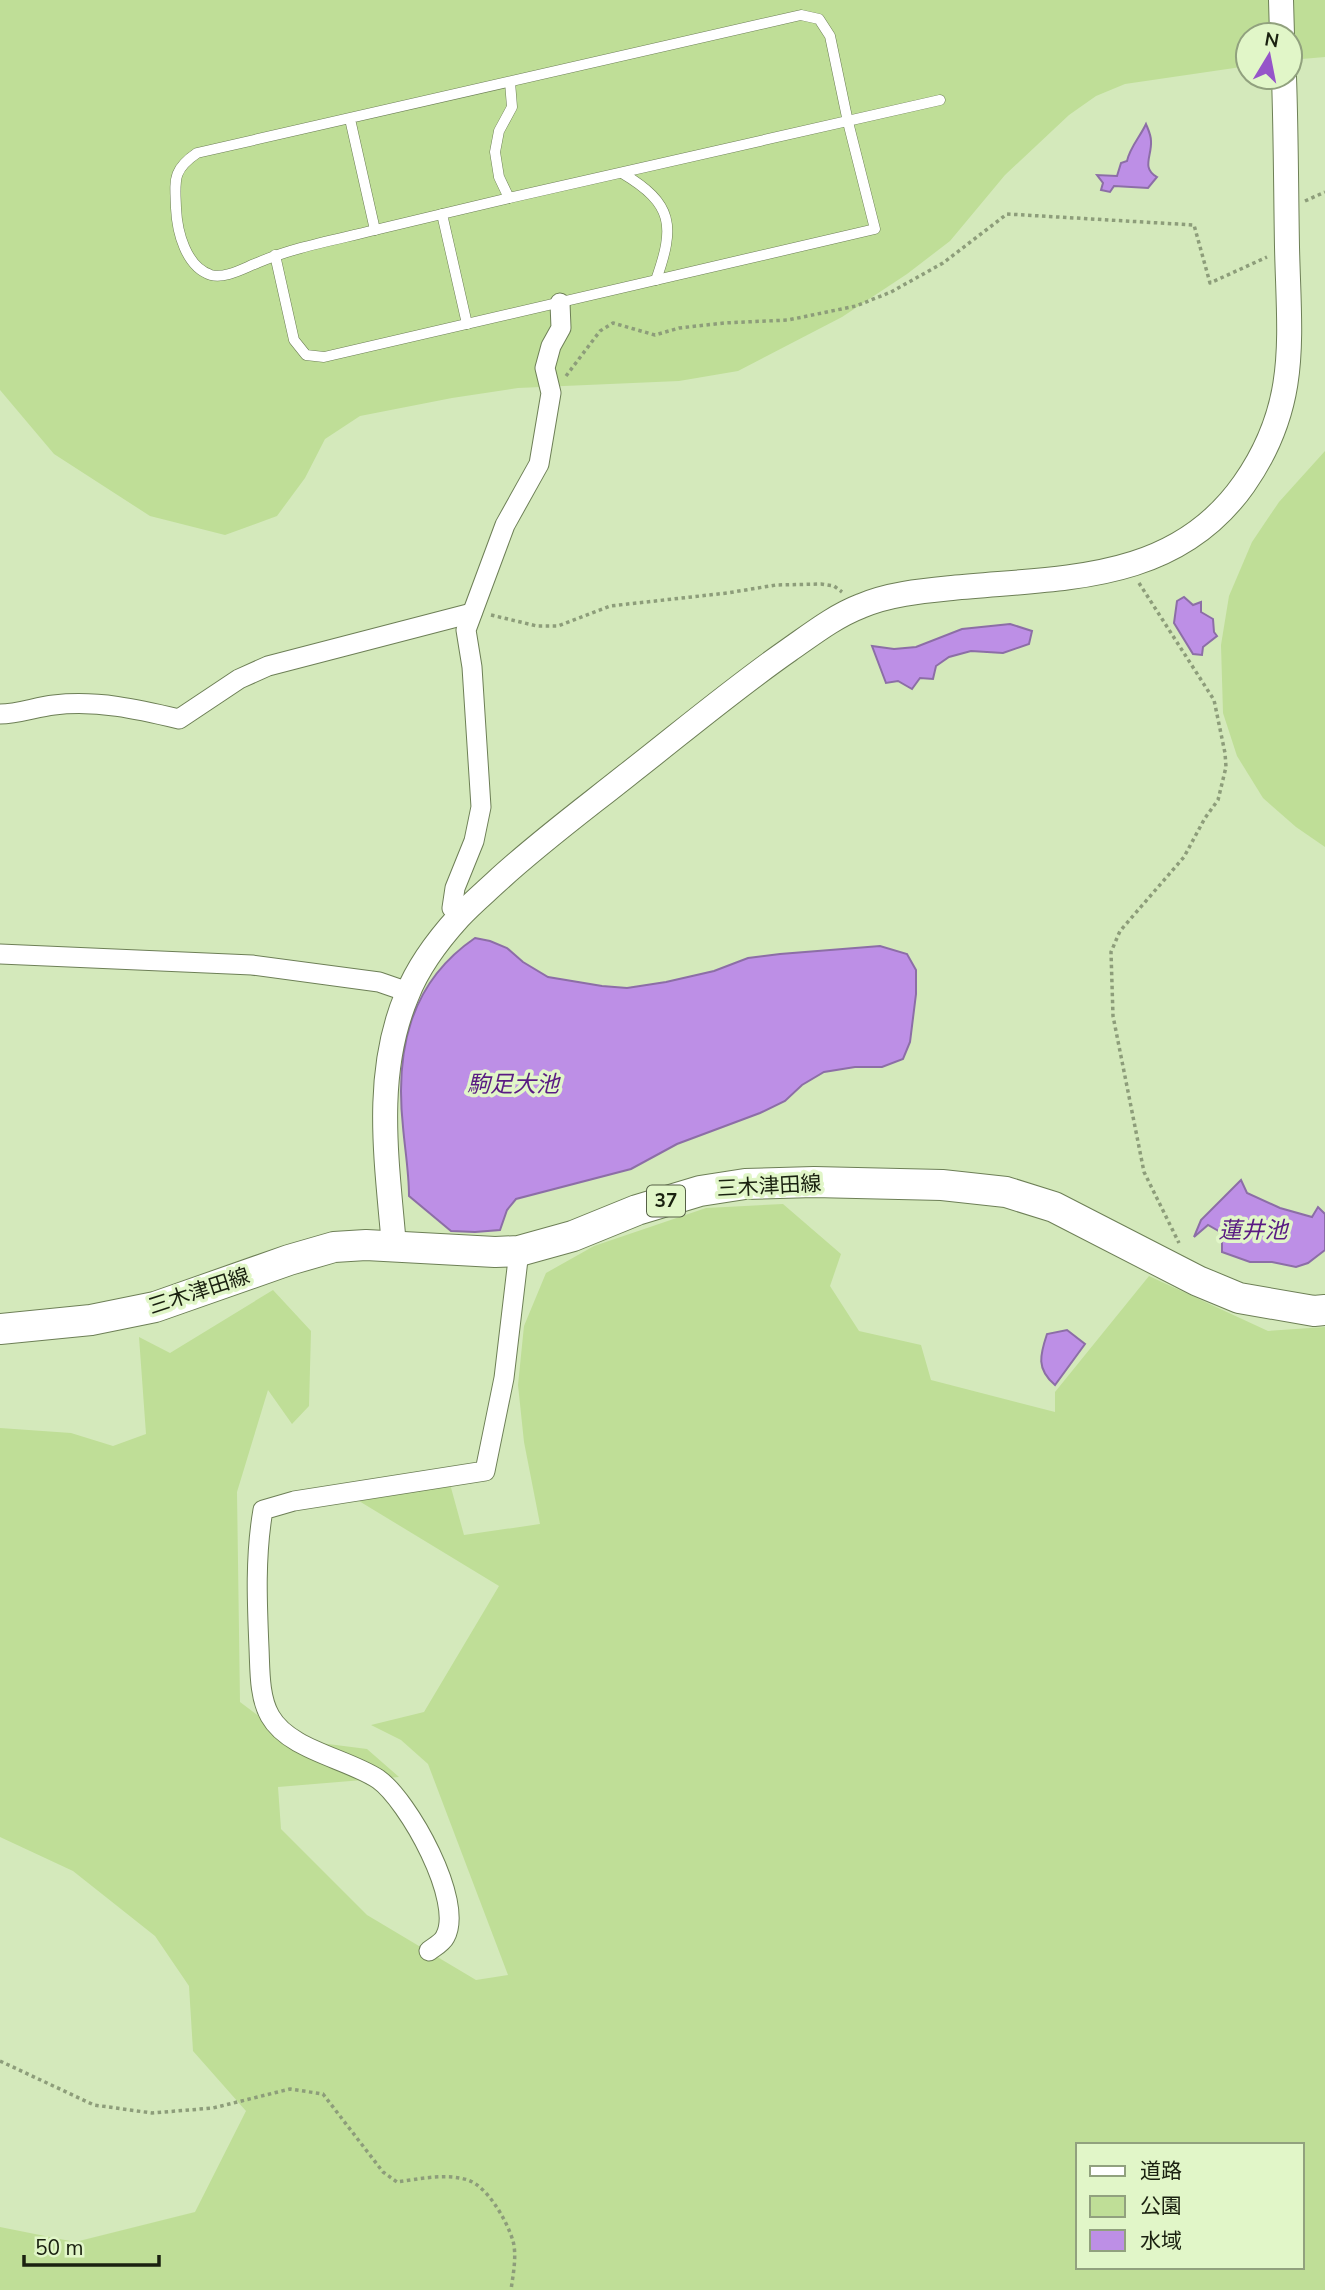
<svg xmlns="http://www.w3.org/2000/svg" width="1325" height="2290" viewBox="0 0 1325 2290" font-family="'Nunito Sans','Noto Sans JP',sans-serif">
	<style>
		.green { fill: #bfde97; fill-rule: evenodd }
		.water { fill: #bd8fe6; stroke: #8c6ea6; stroke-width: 2 }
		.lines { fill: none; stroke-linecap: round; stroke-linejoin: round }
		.service-casing { stroke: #6d7f56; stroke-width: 11 }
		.minor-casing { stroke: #6d7f56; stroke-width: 21 }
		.tertiary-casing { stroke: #6d7f56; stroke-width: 26 }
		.primary-casing { stroke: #6d7f56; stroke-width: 32 }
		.path { stroke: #8d9d7a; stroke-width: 3.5; stroke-dasharray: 3.5 3.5; stroke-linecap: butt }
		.service { stroke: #fff; stroke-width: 10 }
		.minor { stroke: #fff; stroke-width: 19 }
		.tertiary { stroke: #fff; stroke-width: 24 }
		.primary { stroke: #fff; stroke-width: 30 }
		.labels { text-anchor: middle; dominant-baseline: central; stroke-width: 7; stroke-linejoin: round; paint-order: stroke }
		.shield { fill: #e1f6c8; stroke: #566147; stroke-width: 2 }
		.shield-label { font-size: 19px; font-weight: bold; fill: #1a2110 }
		.street-label { font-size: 21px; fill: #1a2110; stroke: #e1f6c8 }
		.water-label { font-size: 23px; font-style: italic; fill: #591b82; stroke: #e1f6c8 }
	</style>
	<rect width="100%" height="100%" fill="#d4e9bb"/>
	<g class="green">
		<path d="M0 0H1325V57L1290 60V35H1248V66L1125 84 1096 96 1069 115 1005 175 950 241 907 274 842 317 738 371 679 381 518 388 452 398 360 416 325 439 305 478 277 516 225 535 150 516 54 454 0 390Z"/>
		<path d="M1325 451V847L1296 827 1263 798 1237 756 1223 713 1221 645 1229 596 1252 542 1279 502Z"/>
		<path d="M783 1204 841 1254 830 1286 859 1331 921 1345 931 1380 1055 1412V1392L1149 1276 1268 1331 1325 1327V2290H0V2227L75 2242 195 2212 246 2111 193 2051 189 1986 155 1936 73 1871 0 1837V1428L71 1433 113 1446 146 1434 139 1337 170 1353 273 1290 311 1331 309 1406 292 1424 268 1390 237 1492 240 1702 289 1739 367 1749 399 1777 278 1787 281 1829 367 1915 476 1980 508 1975 428 1764 401 1740 371 1725 424 1712 499 1586 359 1501 450 1484 464 1535 540 1524 524 1442 518 1385 524 1326 546 1273 594 1246 706 1208ZM1078 2145H1302V2267H1078Z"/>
	</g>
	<g class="water">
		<path d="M1146 124C1148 129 1151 135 1151 141 1152 156 1141 168 1157 177L1148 188 1114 186 1110 192 1101 190 1103 183 1097 175 1117 176 1121 163 1127 161C1130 147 1140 137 1146 124Z"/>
		<path d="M1184 597 1193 605 1201 602V612L1213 619 1214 632 1217 636 1203 647 1202 655 1193 654 1174 623 1177 601Z"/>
		<path d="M1010 624 1032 631 1029 644 1003 653 971 651 949 657 936 666 933 679 920 678 912 689 898 681 886 683 872 646 894 649 916 647 962 629Z"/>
		<path d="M475 938 490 941 507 948 523 962 548 977 602 986 627 988 666 982 714 971 748 958 780 954 880 946 907 954 916 970V994L910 1042 903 1059 882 1067H855L824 1072 802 1085 785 1101 760 1113 677 1144 631 1169 516 1199 507 1210 500 1230 475 1232 451 1231 409 1196C409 1173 405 1150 403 1127 395 1052 409 983 475 938Z"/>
		<path d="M1241 1180 1247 1193 1280 1208 1312 1217 1318 1207 1325 1214V1250L1308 1263 1296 1267 1272 1262H1250L1222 1252V1233L1208 1225 1194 1237 1201 1220Z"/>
		<path d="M1067 1330 1085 1344 1055 1385C1036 1369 1040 1355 1047 1334Z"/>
	</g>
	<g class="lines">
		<g class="service-casing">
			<g id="service">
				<path d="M510 82 512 107 499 131 495 152 499 177 509 198 940 100"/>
				<path d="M350 119 375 230C335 240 294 247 257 263 244 268 225 279 211 275 186 267 177 232 176 208 175 180 172 170 197 153L801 15 819 19 830 36 848 122 875 229 656 280"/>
				<path d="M375 230 442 214"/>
				<path d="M275 255 294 340 306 355 324 357 656 280C675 226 674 204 622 173"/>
				<path d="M467 324 442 214 509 198"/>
			</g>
		</g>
		<g class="minor-casing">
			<g id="minor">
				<path d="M0 714C18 714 36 707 54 705 97 700 137 709 179 719L239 679 268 666 472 613"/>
				<path d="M460 915 452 908 455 888 474 841 481 807 472 667 466 630 505 525 539 464 551 393 545 368 551 346 561 328 560 303"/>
				<path d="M0 954 252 965 379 982 408 992"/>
				<path d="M429 1951C434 1947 442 1943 445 1937 465 1902 408 1800 378 1779 346 1758 289 1750 270 1716 259 1697 260 1669 259 1648 257 1602 255 1556 263 1510L294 1501 485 1471 504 1378 519 1251"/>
			</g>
		</g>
		<g class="tertiary-casing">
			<g id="tertiary">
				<path d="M1281 0 1282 35"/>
				<path d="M394 1246C387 1162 373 1075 407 995 418 967 439 939 459 917 470 905 483 894 496 882 537 844 583 810 627 775 681 733 733 689 789 650 812 634 835 616 861 606 889 594 922 591 952 588 1061 577 1174 584 1244 484 1300 404 1289 338 1287 247 1286 190 1286 134 1284 77"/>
			</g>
		</g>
		<g class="primary-casing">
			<path id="primary" d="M0 1329 91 1320 155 1307 289 1260 334 1247 366 1245 495 1252 519 1251 573 1236 637 1210 700 1191 745 1184 814 1182 942 1185 1006 1192 1054 1207 1198 1281 1239 1298 1314 1311 1325 1310"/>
		</g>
		<g class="path">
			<path d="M1305 201 1325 192"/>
			<path d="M566 376 600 331 613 323 655 335 679 328 724 323 788 320 856 306 891 292 943 263 1007 214 1194 225 1210 283 1267 257"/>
			<path d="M1139 583 1214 700 1225 753 1226 767 1218 800 1205 818 1184 857 1120 931 1111 952 1113 1016 1144 1172 1179 1243"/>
			<path d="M491 615 537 626H558L610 606 727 593 776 585 821 584 834 586 842 592"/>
			<path d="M0 2061 94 2105 152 2113 213 2108 290 2089 323 2094 383 2172 397 2182C418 2179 446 2173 468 2180 488 2187 507 2221 513 2241 517 2256 513 2275 511 2290"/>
		</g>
		<use href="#service" class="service"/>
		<use href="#minor" class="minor"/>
		<use href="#tertiary" class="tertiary"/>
		<use href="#primary" class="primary"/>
	</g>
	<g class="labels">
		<rect class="shield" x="647" y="1185.5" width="38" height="31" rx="5"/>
		<g class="shield-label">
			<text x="666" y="1201">37</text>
		</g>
		<g class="street-label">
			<text transform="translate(769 1186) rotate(-3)">三木津田線</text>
			<text transform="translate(199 1291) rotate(-18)">三木津田線</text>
		</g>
		<g class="water-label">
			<text x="513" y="1084">駒足大池</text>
			<text x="1253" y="1230">蓮井池</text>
		</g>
	</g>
	<rect x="1076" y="2143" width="228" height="126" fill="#e1f6c8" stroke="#91a17e" stroke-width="2"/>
	<rect x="1090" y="2166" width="35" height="10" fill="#ffffff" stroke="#91a17e" stroke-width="2"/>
	<text x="1140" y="2178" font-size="21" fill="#1a2110">道路</text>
	<rect x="1090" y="2196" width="35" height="21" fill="#bfde97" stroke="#91a17e" stroke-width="2"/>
	<text x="1140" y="2213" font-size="21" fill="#1a2110">公園</text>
	<rect x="1090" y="2230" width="35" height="21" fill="#bd8fe6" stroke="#91a17e" stroke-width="2"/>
	<text x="1140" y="2248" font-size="21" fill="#1a2110">水域</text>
	<g transform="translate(1269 56) rotate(10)"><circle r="33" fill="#e1f6c8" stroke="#91a17e" stroke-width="2"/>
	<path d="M0-5L12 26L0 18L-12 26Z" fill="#9654c9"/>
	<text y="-10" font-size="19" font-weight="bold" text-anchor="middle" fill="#1a2110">N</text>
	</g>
	<path d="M24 2255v10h135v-10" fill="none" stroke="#1a2110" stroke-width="3.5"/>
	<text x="35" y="2255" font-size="21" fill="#1a2110" stroke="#e1f6c8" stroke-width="5" paint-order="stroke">50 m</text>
</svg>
